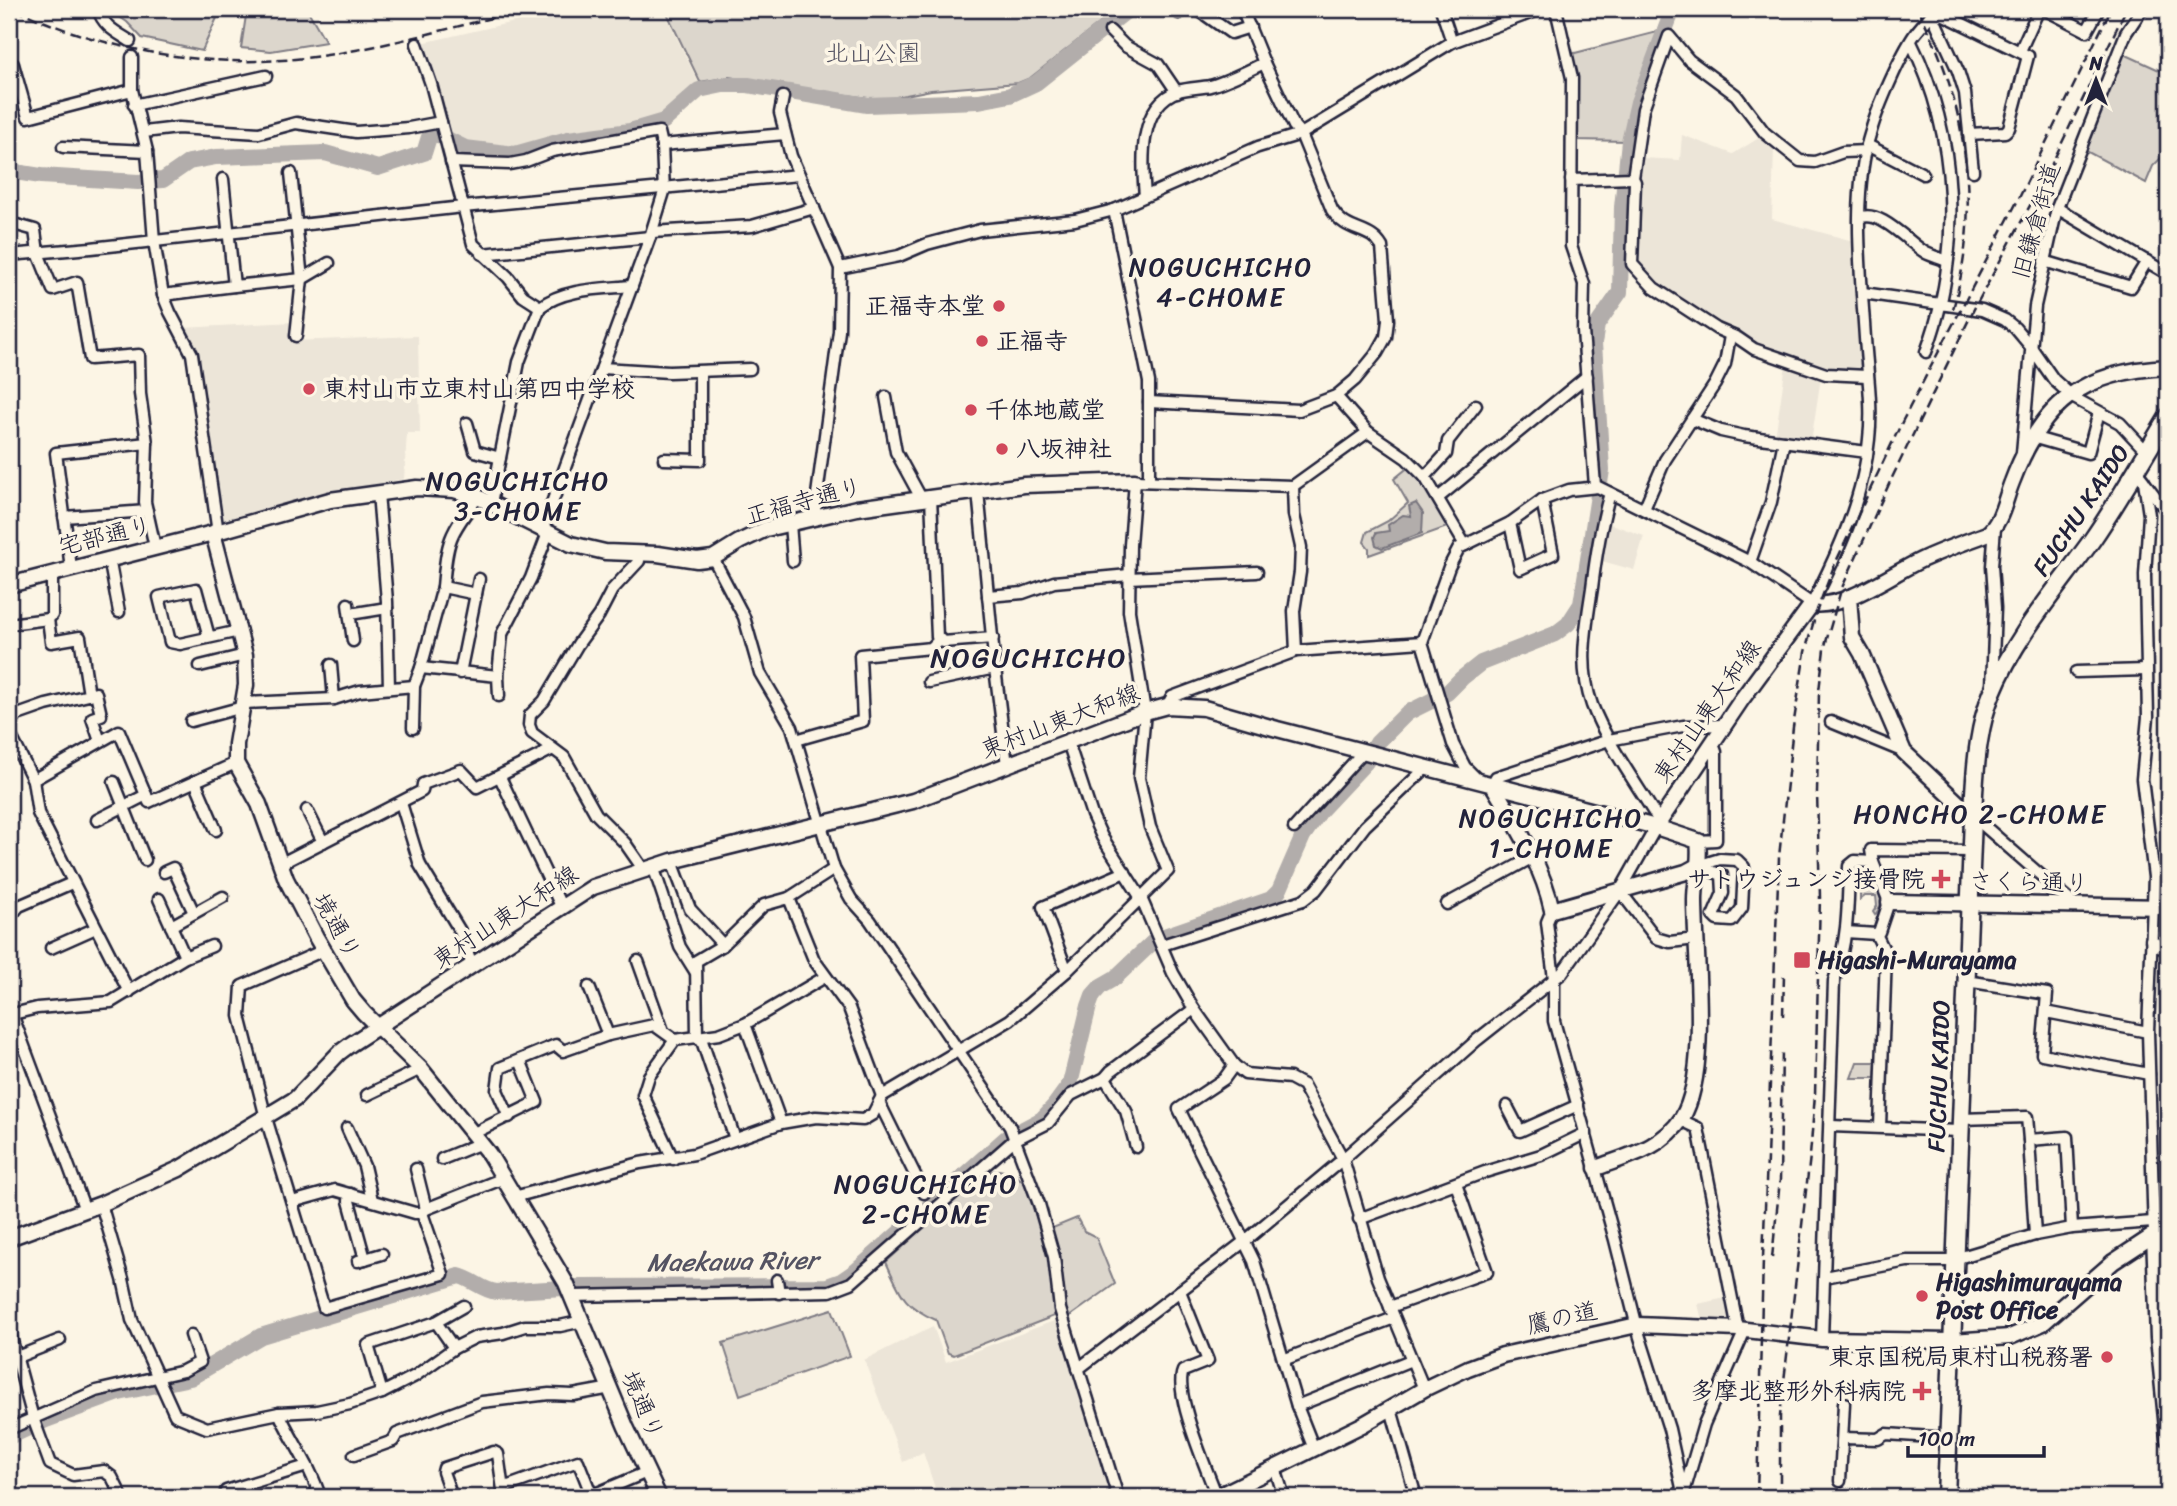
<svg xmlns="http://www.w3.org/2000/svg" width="2177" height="1506" viewBox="0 0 2177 1506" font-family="Sriracha,'Klee One',sans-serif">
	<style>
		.built { fill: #ece5d8 }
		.green { fill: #dcd6cc; stroke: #7f7c84; stroke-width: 2 }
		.water { fill: #b2adab; stroke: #78757e; stroke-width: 2 }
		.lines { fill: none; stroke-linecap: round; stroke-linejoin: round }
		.river { stroke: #b2adab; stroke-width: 16 }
		.street-casing { stroke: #22223b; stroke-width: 15 }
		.secondary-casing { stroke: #22223b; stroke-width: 19 }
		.primary-casing { stroke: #22223b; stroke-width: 21 }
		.street { stroke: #fcf5e5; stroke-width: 10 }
		.secondary { stroke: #fcf5e5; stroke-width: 14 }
		.primary { stroke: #fcf5e5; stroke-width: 16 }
		.rail { stroke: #22223b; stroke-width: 2.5; stroke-dasharray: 10 5; stroke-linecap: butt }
		.poi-dot { fill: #d1495b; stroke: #fcf5e5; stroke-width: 2.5 }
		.labels { text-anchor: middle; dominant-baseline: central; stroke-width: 7; stroke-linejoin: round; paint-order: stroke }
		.park-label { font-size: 24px; fill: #504f5f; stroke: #fcf5e5 }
		.street-label { font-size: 24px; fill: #22223b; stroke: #fcf5e5 }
		.poi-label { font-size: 24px; font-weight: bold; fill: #22223b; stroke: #fcf5e5; text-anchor: start }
		.neighbourhood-label { font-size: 26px; letter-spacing: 2px; fill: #22223b; stroke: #fcf5e5 }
		.water-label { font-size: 26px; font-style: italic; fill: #545362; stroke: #fcf5e5 }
		.quarter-label { font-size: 28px; letter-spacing: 2px; fill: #22223b; stroke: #fcf5e5 }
	</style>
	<rect width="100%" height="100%" fill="#fcf5e5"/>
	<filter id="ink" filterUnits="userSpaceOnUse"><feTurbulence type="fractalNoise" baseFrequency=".0143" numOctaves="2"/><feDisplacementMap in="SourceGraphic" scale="14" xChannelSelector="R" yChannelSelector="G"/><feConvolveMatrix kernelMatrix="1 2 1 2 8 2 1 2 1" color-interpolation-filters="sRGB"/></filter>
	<g filter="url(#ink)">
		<g class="built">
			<path d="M571 9H663L700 86 661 118 568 134 515 151 466 145 451 137 439 87 422 43Z"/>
			<path d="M1682 135 1733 154 1762 136 1774 146 1772 219 1853 241 1860 369H1827L1757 343 1734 327 1715 323 1657 286 1634 261 1642 158 1680 160Z"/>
			<path d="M294 322 293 341 418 336 420 433H407L404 479 322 494 221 523 183 328Z"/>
			<path d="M1786 364 1821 377 1811 442 1775 438Z"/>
			<path d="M1608 523 1644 536 1634 570 1602 561Z"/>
			<path d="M1730 1297 1736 1323 1702 1320 1698 1304Z"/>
			<path d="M1059 1319 1113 1497H938L923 1452 903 1462 864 1360 933 1326 946 1362Z"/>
		</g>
		<g class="green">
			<path d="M108 9H221L202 51 142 38 127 22Z"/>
			<path d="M247 9H307L326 42 271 51 241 48Z"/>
			<path d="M665 9H1118L1030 78 1018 83 931 90 881 100 729 77 700 82Z"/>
			<path d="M1665 30 1638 102 1629 141 1575 140 1576 79 1571 54Z"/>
			<path d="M2122 53 2168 74V151L2153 166 2146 183 2086 151Z"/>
			<path d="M1410 466 1424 482 1450 526 1369 555V548L1364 542 1367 532 1388 521 1408 503 1394 479Z"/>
			<path d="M1869 882C1883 890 1884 904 1875 915L1873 912 1877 906 1876 896H1865L1860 900V886L1862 883Z"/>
			<path d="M1857 1062H1876L1875 1078H1851Z"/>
			<path d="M999 1170 1015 1174 1025 1184 1051 1260 1054 1316 954 1355 948 1353 936 1320C902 1305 901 1294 886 1262L985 1173Z"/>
			<path d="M1077 1218 1084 1231 1096 1237 1115 1284 1069 1317 1062 1299 1050 1229Z"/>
			<path d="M832 1309 850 1356 740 1395 723 1343Z"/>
		</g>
		<path class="water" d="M1416 503 1423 513 1422 533 1382 548 1376 545 1374 537 1376 533 1389 531 1388 525 1403 515 1411 516 1409 506Z"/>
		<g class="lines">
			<g class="river">
				<path d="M9 171 41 176 138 182 163 180 189 162 216 157 325 153 378 168 424 153 429 137 437 134 465 148 515 154 568 139 630 131 664 121 699 90 723 85H748L867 105 979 101 1010 95 1036 83 1129 9"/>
				<path d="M9 1437 46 1420 119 1393 190 1378 261 1336 459 1276C472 1279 482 1290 496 1292L581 1287 827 1286 841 1281 857 1270 1006 1138 1042 1119 1054 1106 1070 1084 1089 1006 1093 995 1101 986 1115 978 1154 941 1164 936 1271 899 1279 891 1303 836 1321 810 1366 762 1377 743 1407 713 1447 693 1462 678 1481 663 1555 634 1568 624 1581 604 1602 470 1594 343 1597 325 1620 292 1622 207 1629 141 1638 102 1673 9"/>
			</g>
			<g class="street-casing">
				<g id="street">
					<path d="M98 9C103 26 116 32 130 41"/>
					<path d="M1197 9 1231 33 1250 27"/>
					<path d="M1242 9 1264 63"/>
					<path d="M1300 9H1302"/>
					<path d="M1441 9 1452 42"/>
					<path d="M1556 9 1572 78 1571 246 1584 284 1583 331 1595 486"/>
					<path d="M2044 9 2087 31 2099 9"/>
					<path d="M1934 10 2028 56 2009 128 2005 132 1969 134"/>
					<path d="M1179 13 1184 9"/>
					<path d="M1932 14 1958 71 1965 93 1973 171"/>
					<path d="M1110 31 1125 46 1158 64 1177 92"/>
					<path d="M1911 42C1958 136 1963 253 1926 352"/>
					<path d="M417 44 431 84 473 244 508 277 523 296 540 307"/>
					<path d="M2020 51 2039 9"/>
					<path d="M9 65 13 64 28 117 132 90V57"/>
					<path d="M132 90 147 151 154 241 163 295 170 312 192 354 217 526 213 533"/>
					<path d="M783 97 780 113 791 156 840 268 839 331 814 517"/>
					<path d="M134 105 266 76"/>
					<path d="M144 132 178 128 259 133 296 123 356 132 409 128 441 122"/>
					<path d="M662 145 785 134"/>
					<path d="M1867 145 1923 174"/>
					<path d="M63 147 147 151"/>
					<path d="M1866 151 1843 152 1815 162 1800 161 1765 133 1736 95 1689 60 1669 36 1643 109 1633 178 1635 182 1632 264 1654 288 1717 329 1738 338 1754 349 1826 374 1867 376"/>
					<path d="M451 162 510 164 526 161 552 151 659 132 662 145 664 192 650 237 542 530"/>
					<path d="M291 173 302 279 296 336"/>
					<path d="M2168 174V175"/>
					<path d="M223 179 234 286 302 279 329 263"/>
					<path d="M1571 180 1633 178"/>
					<path d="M1145 196C1142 163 1138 105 1178 91 1188 88 1199 88 1210 86 1228 81 1247 71 1264 63L1294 126 1301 134 1332 210C1347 234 1370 226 1382 247L1388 320 1386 337 1377 353 1355 380 1336 396 1299 410 1149 402"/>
					<path d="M2057 208 2168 274"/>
					<path d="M1114 210 1149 382V481"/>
					<path d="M1860 218C1879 208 1909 243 1926 253 1932 256 1940 258 1947 261"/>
					<path d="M9 226 17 225 35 230 38 253 53 290 77 282 90 359 139 355 140 394 147 443"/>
					<path d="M652 232 752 226 814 208"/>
					<path d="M482 254 650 237"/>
					<path d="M9 255 91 248 463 207 799 175"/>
					<path d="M2044 261 2131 287 2147 261"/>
					<path d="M840 268 899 256 927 244 980 230 1075 220 1114 210 1258 147 1301 134 1452 42 1541 9"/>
					<path d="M1863 293 1982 310 2005 320 2015 328 2031 347 2054 380 2074 398 2120 423 2147 452"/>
					<path d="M163 295 234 286"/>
					<path d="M602 368 669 372 750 369"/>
					<path d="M1336 396 1368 432 1406 458 1425 477 1465 545"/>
					<path d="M886 397 896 452 921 498"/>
					<path d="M1692 419 1721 431 1744 436 1867 452"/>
					<path d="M467 423 475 451 500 458"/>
					<path d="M2032 437 2088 453 2099 412"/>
					<path d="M2022 453 2035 306 2057 208 2126 33 2142 9"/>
					<path d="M664 459 700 460V372"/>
					<path d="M2136 471 2144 481 2149 515 2145 575 2148 717 2142 779 2154 877 2148 1032 2154 1235"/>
					<path d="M1425 477 1446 454 1448 441 1476 405"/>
					<path d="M2145 483 2168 513"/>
					<path d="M1293 486 1294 515 1301 547 1300 572 1294 611 1296 651"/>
					<path d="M978 491 995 668 1007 765"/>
					<path d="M378 493 387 601 389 688"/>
					<path d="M1610 493C1601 524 1596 555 1592 588 1586 628 1578 665 1592 705 1606 742 1638 786 1659 821"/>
					<path d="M931 497 937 637 943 642 993 638"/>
					<path d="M1438 498 1587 376"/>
					<path d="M491 503 519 362 540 307C565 288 602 289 632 286"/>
					<path d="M1644 509 1665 460 1715 384 1725 364 1730 336"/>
					<path d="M64 517 147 511"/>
					<path d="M1510 523 1520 569 1553 554 1542 500"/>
					<path d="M790 524 793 561"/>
					<path d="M639 553V561L612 590 599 615 578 644 544 701 530 715 529 725 532 733 564 757 596 814 625 843 643 869"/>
					<path d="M109 558 119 612"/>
					<path d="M713 558 744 617 760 673 792 727 834 869 851 899 870 920 1010 1127 1039 1204 1054 1257 1060 1309 1118 1497"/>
					<path d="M1750 562 1771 502 1784 441"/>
					<path d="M71 568 56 453 147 443 145 502 155 547"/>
					<path d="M1129 578 1257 572"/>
					<path d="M443 587C447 540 449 534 478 497"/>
					<path d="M476 594 479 579"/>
					<path d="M988 596 1023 593 1054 582 1129 575"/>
					<path d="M348 604 353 641"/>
					<path d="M350 614 387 608"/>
					<path d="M9 624 48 619"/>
					<path d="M209 637 196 589 159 597 170 642 180 644 239 631"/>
					<path d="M331 665 334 699"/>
					<path d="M200 666 245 655"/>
					<path d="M2076 672 2146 670"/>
					<path d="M460 673 476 594 443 587 421 668 498 676 499 696"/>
					<path d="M498 676 502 634 531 578 548 533"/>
					<path d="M929 682 995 668"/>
					<path d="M1992 687 1995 608 1992 566 1995 527"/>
					<path d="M89 695 96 693 101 715 92 718 100 741"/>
					<path d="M244 703 334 699 360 691 414 686"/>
					<path d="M1167 706 1172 697 1296 651 1422 642"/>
					<path d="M9 718 46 705 89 695 80 637 51 642 48 619 52 615V573"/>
					<path d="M191 721 243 707"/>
					<path d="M1831 722 1904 752"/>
					<path d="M413 728 414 686 421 668"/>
					<path d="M9 732 33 780 38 813 129 992"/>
					<path d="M796 740 863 721 860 655 931 648 940 639"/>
					<path d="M1068 742 1092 815 1102 837 1141 898 1173 973 1194 1009 1234 1065 1245 1074 1290 1078 1303 1085 1343 1159 1378 1278 1424 1389"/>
					<path d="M500 777 561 906"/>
					<path d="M1477 779 1465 767 1453 744 1422 642 1449 567 1459 548 1510 523 1542 500 1569 490 1598 487 1750 562 1812 604C1838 553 1864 496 1869 439 1873 405 1867 371 1865 338 1861 273 1851 193 1871 131 1878 106 1901 54 1915 34 1922 25 1929 18 1935 9"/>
					<path d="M33 780 119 731 149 802 236 763"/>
					<path d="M195 781 216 830"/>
					<path d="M114 782 145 860"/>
					<path d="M1492 784 1496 777 1609 740 1683 726 1725 725"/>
					<path d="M401 803 420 865 460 931 472 965"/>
					<path d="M307 810 323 842"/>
					<path d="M1974 817 2076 906"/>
					<path d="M97 820 146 795"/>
					<path d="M1294 828 1364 751"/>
					<path d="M1698 841 1716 840V752L1713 744"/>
					<path d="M1720 859 1737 860 1744 867 1742 908 1732 921 1717 920 1713 916 1723 893 1722 875 1697 866Z"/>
					<path d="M672 861 690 909 723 945"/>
					<path d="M280 864 422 791 423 784 461 770 477 787 551 750"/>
					<path d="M653 866 680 947 695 971"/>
					<path d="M164 872 173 868 194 913"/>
					<path d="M1620 891 1656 938 1670 942 1696 939"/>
					<path d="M789 898 814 960 849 1008 882 1096"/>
					<path d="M159 899 185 957"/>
					<path d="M1447 904 1533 857"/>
					<path d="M1552 910 1547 922 1554 979V1021L1615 1240 1638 1331 1669 1429 1684 1497"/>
					<path d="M9 918 19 906 72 883"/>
					<path d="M171 926 223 897"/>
					<path d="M1846 932 1876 934 1879 932 1889 902 1873 862 1871 850 1972 851"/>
					<path d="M1876 934 1886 954 1880 1127"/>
					<path d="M2151 940 2168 952"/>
					<path d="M1162 945 1303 900 1316 890 1365 826 1427 767"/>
					<path d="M51 948 96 928"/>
					<path d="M324 950 242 986 240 1016 266 1118 324 1308 443 1274 422 1213"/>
					<path d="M638 961 662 1028"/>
					<path d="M1067 971 1043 907 1125 872"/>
					<path d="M1967 981 2047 994 2042 1054 2149 1074"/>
					<path d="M589 987 608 1035"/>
					<path d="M2046 1012 2148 1032"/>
					<path d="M12 1014 85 1210"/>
					<path d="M9 1015 37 1008 111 1002 185 957 212 946"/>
					<path d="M745 1024 781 1123"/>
					<path d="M697 1038 696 961 723 945 764 905 789 898 834 869"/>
					<path d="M701 1038 735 1139"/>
					<path d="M1234 1065 1224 1079 1179 1109 1254 1261 1297 1406 1314 1449"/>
					<path d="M1105 1078 1126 1111 1136 1147"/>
					<path d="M367 1095 421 1069"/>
					<path d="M879 1102 924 1193"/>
					<path d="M1507 1106 1520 1131 1578 1105"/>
					<path d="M509 1117 497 1090 500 1068 556 1045 563 1051 608 1035 654 1025 675 1040"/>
					<path d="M1960 1119 2027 1117 2029 1140"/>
					<path d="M1681 1120 1698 1128 1738 1329"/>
					<path d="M1831 1126 1959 1131"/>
					<path d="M347 1128 364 1166 372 1200"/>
					<path d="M474 1133 537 1102 520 1060"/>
					<path d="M442 1159 481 1143"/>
					<path d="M673 1159 643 1095 649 1076 675 1040 719 1034 745 1024 825 977"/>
					<path d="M416 1169 426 1209"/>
					<path d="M350 1194 349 1201 365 1259"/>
					<path d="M514 1197 640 1163 694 1154 781 1123 816 1117 863 1120 873 1114 882 1096 1010 1020 1067 971 1168 871 1150 827 1139 778 1145 712 1129 611 1130 545 1135 481 1293 486 1368 432"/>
					<path d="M292 1202 335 1190 415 1213H422L426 1209 504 1178"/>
					<path d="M101 1204 123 1279 132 1320 175 1415 207 1428 279 1413 317 1411 350 1404 382 1393 415 1376 454 1348 476 1337 503 1333 525 1326H560L583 1321"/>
					<path d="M1359 1219 1485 1172 1541 1155 1586 1133"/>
					<path d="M2035 1235 2029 1140 2067 1137 2072 1228"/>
					<path d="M358 1261 382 1254"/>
					<path d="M1825 1277 1907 1261H1948L2035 1235 2072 1228 2153 1222"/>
					<path d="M777 1280 779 1293"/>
					<path d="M1180 1291 1208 1361 1183 1371C1173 1393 1208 1472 1217 1497"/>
					<path d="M572 1296 830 1291 851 1283 1014 1140 1048 1123 1071 1095 1105 1078 1111 1071 1194 1009"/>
					<path d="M1390 1307 1487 1272 1456 1184"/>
					<path d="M2157 1316 2168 1317"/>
					<path d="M436 1322 464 1306"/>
					<path d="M9 1330 33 1418 50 1464 73 1475 104 1471 112 1477 122 1497"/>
					<path d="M1822 1339 1834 981C1848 941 1848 907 1849 866L1855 861 1873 862"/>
					<path d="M17 1357 60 1340"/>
					<path d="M1283 1360 1394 1318"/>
					<path d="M1078 1369 1245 1241 1343 1159 1477 1040 1562 973 1620 891 1656 827"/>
					<path d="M382 1393 368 1345 436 1322 454 1348"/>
					<path d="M1297 1406 1411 1360"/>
					<path d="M1391 1409 1416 1497"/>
					<path d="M279 1413C292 1441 311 1467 320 1497"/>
					<path d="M9 1429 96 1391 183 1371 200 1362 191 1335"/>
					<path d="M1843 1438 1878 1439 1886 1434 1948 1438"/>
					<path d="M354 1455 393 1441 397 1434 482 1402 549 1394 573 1395 611 1388"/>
					<path d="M1275 1468 1284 1497"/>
					<path d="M1840 1481 1844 1403"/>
					<path d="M503 1488 578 1461 592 1496"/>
					<path d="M226 1491 307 1466"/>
					<path d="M1684 1492 1704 1424 1745 1330"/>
					<path d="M452 1497 443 1472 444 1468 494 1452 498 1454 504 1497"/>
					<path d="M588 1497 647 1472"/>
				</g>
			</g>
			<g class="secondary-casing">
				<g id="secondary">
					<path d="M213 533 245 655 246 685 236 744V763L259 804 286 879 316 937 353 1000 364 1013 421 1069 489 1154 566 1283 626 1427 659 1497"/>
					<path d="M9 585 213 533 330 500 417 488 454 490 478 497 571 544 605 552 658 554 697 560 713 558 739 542 766 529 857 508 1024 485 1135 481"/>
					<path d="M1849 597 1852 637 1862 654 1904 752 1973 817"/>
					<path d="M1492 784C1516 825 1542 864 1552 910L1686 872 1697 866"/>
					<path d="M1656 827 1742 699 1812 604C1845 609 1891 574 1921 560 1942 550 1965 542 1987 534 2002 522 2005 499 2012 482 2042 402 2083 371 2168 367"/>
					<path d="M1889 902 2168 907"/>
					<path d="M2154 1235 2158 1338 2168 1439"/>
					<path d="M9 1238 101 1204 179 1169 295 1099 339 1053 351 1044 593 887 672 861 913 801 1145 712 1167 706 1204 708 1277 729 1656 827 1698 841C1701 860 1695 881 1695 900 1695 956 1710 1072 1682 1118 1663 1148 1627 1156 1596 1168"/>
					<path d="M1216 1497 1362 1425 1424 1389 1468 1368 1503 1355 1637 1325 1738 1329 1822 1339 1952 1341 2010 1337 2043 1323 2113 1262 2154 1235 2168 1231"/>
				</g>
			</g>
			<g class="primary-casing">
				<path id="primary" d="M1946 1497 1974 793C1976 760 1979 724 1992 693 2015 636 2057 589 2092 540 2119 501 2143 458 2168 417"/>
			</g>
			<use href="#street" class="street"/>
			<use href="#secondary" class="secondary"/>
			<use href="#primary" class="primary"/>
			<g class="rail">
				<path d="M15 9C104 51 208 69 305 58 381 49 455 26 528 9"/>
				<path d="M1918 9C1967 102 1982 206 1953 309"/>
				<path d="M1783 1016 1784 974"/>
				<path d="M1772 1258 1780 1180 1782 1049"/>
				<path d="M1757 1497 1763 1258 1779 857 1793 727 1805 652 1817 610 1834 566 1903 420 2019 198 2111 9"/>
				<path d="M1780 1497V1416L1810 1156 1815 1095 1820 897 1817 793 1819 691 1824 649 1841 590 1889 484 1974 309 2046 176 2126 9"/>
			</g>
		</g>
	</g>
	<g class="poi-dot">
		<circle cx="999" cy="306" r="7"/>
		<circle cx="982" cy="341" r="7"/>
		<circle cx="309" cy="389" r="7"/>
		<circle cx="971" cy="410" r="7"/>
		<circle cx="1002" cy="449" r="7"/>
		<path d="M1937.5 868.5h7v7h7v7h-7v7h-7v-7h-7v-7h7z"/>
		<rect x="1793" y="951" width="18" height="18" rx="3.5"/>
		<circle cx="1922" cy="1296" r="7"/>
		<circle cx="2107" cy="1357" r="7"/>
		<path d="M1918.5 1380.5h7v7h7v7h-7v7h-7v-7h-7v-7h7z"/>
	</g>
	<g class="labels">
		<g class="park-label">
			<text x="873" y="53">北山公園</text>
		</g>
		<g class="street-label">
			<text transform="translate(2036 221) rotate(-74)">旧鎌倉街道</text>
			<text transform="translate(804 501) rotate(-15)">正福寺通り</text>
			<text transform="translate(2081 510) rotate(-56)">FUCHU KAIDO</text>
			<text transform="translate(105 536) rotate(-14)">宅部通り</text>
			<text transform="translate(1707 711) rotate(-55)">東村山東大和線</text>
			<text transform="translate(1060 721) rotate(-21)">東村山東大和線</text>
			<text transform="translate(2029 882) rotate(1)">さくら通り</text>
			<text transform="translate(505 917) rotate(-33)">東村山東大和線</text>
			<text transform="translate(337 926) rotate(61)">境通り</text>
			<text transform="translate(1939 1076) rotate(-88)">FUCHU KAIDO</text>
			<text transform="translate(1562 1318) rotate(-13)">鷹の道</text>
			<text transform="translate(643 1405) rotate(67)">境通り</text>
		</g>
		<g class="poi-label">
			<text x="985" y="306" text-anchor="end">正福寺本堂</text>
			<text x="996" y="341">正福寺</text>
			<text x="323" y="389">東村山市立東村山第四中学校</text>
			<text x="985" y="410">千体地蔵堂</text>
			<text x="1016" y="449">八坂神社</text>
			<text x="1925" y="879" text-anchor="end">サトウジュンジ接骨院</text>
			<text x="1818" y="960">Higashi-Murayama</text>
			<text x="1936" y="1282">Higashimurayama<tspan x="1936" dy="28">Post Office</tspan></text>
			<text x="2093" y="1357" text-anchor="end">東京国税局東村山税務署</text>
			<text x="1906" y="1391" text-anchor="end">多摩北整形外科病院</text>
		</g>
		<g class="neighbourhood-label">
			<text x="1221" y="267">NOGUCHICHO<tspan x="1221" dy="30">4-CHOME</tspan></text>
			<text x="518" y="481">NOGUCHICHO<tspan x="518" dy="30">3-CHOME</tspan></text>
			<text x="1980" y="814">HONCHO 2-CHOME</text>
			<text x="1551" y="818">NOGUCHICHO<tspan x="1551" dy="30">1-CHOME</tspan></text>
			<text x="926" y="1184">NOGUCHICHO<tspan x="926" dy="30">2-CHOME</tspan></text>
		</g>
		<g class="water-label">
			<text transform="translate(732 1261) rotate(-1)">Maekawa River</text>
		</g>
		<g class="quarter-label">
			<text x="1029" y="657">NOGUCHICHO</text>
		</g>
	</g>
	<rect width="2177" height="1506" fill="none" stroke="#fcf5e5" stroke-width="35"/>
	<rect x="18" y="18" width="2142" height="1471" fill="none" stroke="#22223b" stroke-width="2.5" filter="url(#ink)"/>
	<g transform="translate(2096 80)" stroke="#fcf5e5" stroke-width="5" paint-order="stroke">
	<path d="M0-5L12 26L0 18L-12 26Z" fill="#22223b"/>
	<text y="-10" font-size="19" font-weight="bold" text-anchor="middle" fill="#22223b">N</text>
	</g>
	<path d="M1908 1446v10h136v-10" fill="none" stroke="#22223b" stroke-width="3.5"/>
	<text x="1918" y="1446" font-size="21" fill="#22223b" stroke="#fcf5e5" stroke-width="5" paint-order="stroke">100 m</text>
</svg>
